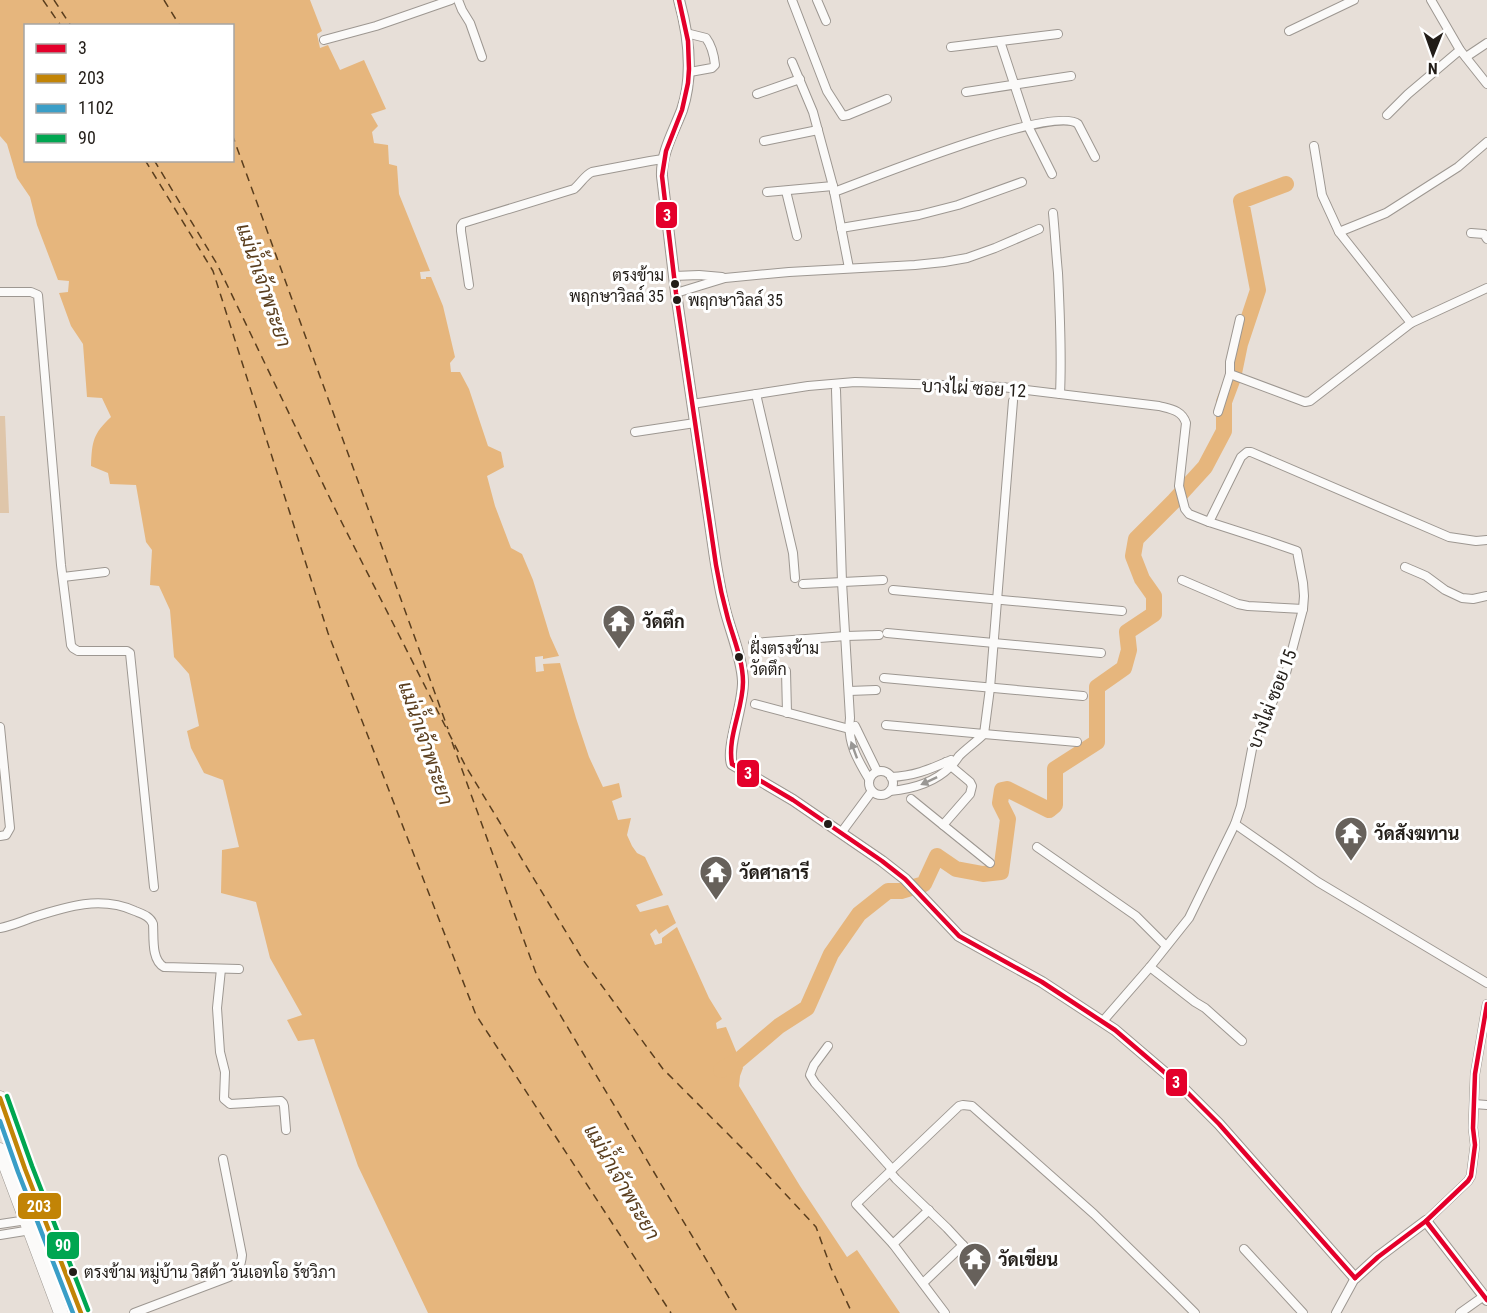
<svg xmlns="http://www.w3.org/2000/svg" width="1487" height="1313" viewBox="0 0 1487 1313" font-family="'Roboto Condensed',Sarabun,sans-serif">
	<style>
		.green { fill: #dfc6aa }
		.water { fill: #e6b67d; fill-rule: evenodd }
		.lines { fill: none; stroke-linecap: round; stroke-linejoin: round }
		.river { stroke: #e6b67d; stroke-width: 16 }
		.ferry { stroke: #5a3e1e; stroke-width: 1.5; stroke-dasharray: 8 6; stroke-linecap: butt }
		.minor-casing { stroke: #9d9791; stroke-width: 10 }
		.tertiary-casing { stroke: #9d9791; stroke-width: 12 }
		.primary-casing { stroke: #9d9791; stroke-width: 15 }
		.minor { stroke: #fbfaf9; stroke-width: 8 }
		.tertiary { stroke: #fbfaf9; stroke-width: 10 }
		.primary { stroke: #fbfaf9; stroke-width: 14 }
		.bus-1-casing { stroke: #fff; stroke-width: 9 }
		.bus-2-casing { stroke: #fff; stroke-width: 9 }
		.bus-3-casing { stroke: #fff; stroke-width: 9 }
		.bus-4-casing { stroke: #fff; stroke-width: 9 }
		.bus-1 { stroke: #e4002b; stroke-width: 4.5 }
		.bus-2 { stroke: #c28406; stroke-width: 4.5 }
		.bus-3 { stroke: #3a9ec7; stroke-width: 4.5 }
		.bus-4 { stroke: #00a651; stroke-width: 4.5 }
		.oneway { fill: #999794 }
		.bus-dot { fill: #221d18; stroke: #fff; stroke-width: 2 }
		.labels { text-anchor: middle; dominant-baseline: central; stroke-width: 6; stroke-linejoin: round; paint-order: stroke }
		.bus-label { font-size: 16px; fill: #221d18; stroke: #fff; text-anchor: start }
		.street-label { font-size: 18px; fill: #221d18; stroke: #fff }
		.poi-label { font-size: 18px; font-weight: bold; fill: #221d18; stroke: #fff; text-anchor: start }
		.water-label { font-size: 20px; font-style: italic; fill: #5a3e1e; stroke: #fff }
		.line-badge { stroke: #fff; stroke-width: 2 }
		.badge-label { font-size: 16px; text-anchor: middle; font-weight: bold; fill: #fff }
	</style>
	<rect width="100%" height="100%" fill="#e7dfd8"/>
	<path class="green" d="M0 416H5L9 513H0Z"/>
	<path class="water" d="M0 0H310L322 31 317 34 320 48 328 45 340 70 364 60 386 109 371 114 378 126 372 132 374 143 388 145 389 164 397 166 399 194 430 271 420 272 421 279H426V277H431L443 306 455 357 450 363 451 372H460L469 389 488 446 501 452 504 467 487 476 495 506 511 548 522 554 533 580 550 636 559 656 543 659V656L535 657 536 672 544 671 543 664 560 663 576 718 589 757 603 787 619 783 622 797 612 801 618 820 631 818 627 835 632 846 637 853 645 857 663 895 636 905 640 912 668 905 676 923 659 934 656 929 650 934 655 945 662 943V938L677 927 709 998 722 1019 716 1023 717 1029 726 1027 743 1068 740 1076 739 1086 800 1186 847 1257 857 1250 900 1313H428L358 1166 314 1039 298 1041 287 1020 302 1015 270 958 256 902 221 893 222 850 239 847 223 780 204 773 191 748 187 731 199 726 189 674 174 657 170 610 159 586 150 585 152 550 146 542 136 485 110 484 108 473 91 466C92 441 93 434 111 417L102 398 87 397 83 344 71 326 59 293 68 292 69 281 58 280 37 225 30 197 17 178 7 144 0 136ZM26 26H232V160H26Z"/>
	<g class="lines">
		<path class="river" d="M721 1070 739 1060 779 1026 807 1008 831 954 859 914 888 891H901L924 884 937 856 956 869 983 874 1001 872 1008 819 1000 803 1002 790 1007 789 1049 810 1055 805V769L1097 742V687L1124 668 1129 650 1127 632 1154 614V596L1142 579 1133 556 1136 539 1174 501 1205 467 1224 431V402L1233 378 1240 344 1258 290 1241 201 1286 184"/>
		<g class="ferry">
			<path d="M43 0 61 26"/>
			<path d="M54 0 71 26"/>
			<path d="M164 0 180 26"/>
			<path d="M232 134 448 729"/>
			<path d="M145 160 213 271 328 633 476 1015 671 1313"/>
			<path d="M154 160 217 264 338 515 465 765 583 960 663 1069 751 1157 816 1227 831 1268 852 1313"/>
			<path d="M452 742 537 976 738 1313"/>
		</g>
		<g class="minor-casing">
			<g id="minor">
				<path d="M458 0 462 10 470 23 482 57"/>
				<path d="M792 0 827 91 843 116 848 115 887 99"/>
				<path d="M817 0 826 21"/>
				<path d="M1431 0 1460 50 1487 84"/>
				<path d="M1289 31 1354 0"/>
				<path d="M686 33 706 38C712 46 714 55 715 65L712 68 690 72"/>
				<path d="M324 40 376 26 451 0"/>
				<path d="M1000 41 1028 126 1052 174"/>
				<path d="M951 47 1058 34"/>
				<path d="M1466 57 1487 43"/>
				<path d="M792 62 813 112 833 186 849 268"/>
				<path d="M966 92 1071 76"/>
				<path d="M757 94 800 79"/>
				<path d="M1387 115 1408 94 1460 50"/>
				<path d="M764 141 818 130"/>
				<path d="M1314 146 1322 195 1339 232"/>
				<path d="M786 191 797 236"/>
				<path d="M767 192 833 186"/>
				<path d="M834 192C870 179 1053 104 1078 124L1095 157"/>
				<path d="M1053 213C1055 233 1056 253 1058 273 1060 315 1062 352 1060 394"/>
				<path d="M841 228 919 215 958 205 1022 182"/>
				<path d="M1471 233 1484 234 1487 239"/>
				<path d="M674 276 699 275 722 277"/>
				<path d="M469 285 461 231V226L463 223 574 189C581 183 585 175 592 172L650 161 663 159"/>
				<path d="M0 292H31L38 295 61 565 71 645 73 648 78 651H127L130 653 154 887"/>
				<path d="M676 293 725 278 789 272 915 265 944 262 967 258 995 248 1039 229"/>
				<path d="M1240 319 1230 362V374L1305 402 1310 401 1411 323 1487 288"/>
				<path d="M1411 323 1339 232 1386 213 1458 167 1487 142"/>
				<path d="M836 390 842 582 850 718C847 742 857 759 869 779"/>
				<path d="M756 394 793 553 795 578"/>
				<path d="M692 404 808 386 855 382 1002 387 1159 406C1170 409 1182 410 1186 423L1179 486 1185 509 1189 514 1209 522 1271 542 1297 551 1303 583 1304 596 1303 609 1286 673 1253 744 1241 806 1235 824 1189 918 1150 967 1103 1021"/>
				<path d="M1218 412 1230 374"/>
				<path d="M635 432 695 423"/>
				<path d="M1209 522 1241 457 1247 452H1251L1449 537 1476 541 1487 540"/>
				<path d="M1405 567 1426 576 1445 590 1462 598 1473 599 1487 596"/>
				<path d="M63 577 105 572"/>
				<path d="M1182 580 1238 604 1248 606 1303 609"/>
				<path d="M803 584 883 580"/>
				<path d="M893 590 1122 611"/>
				<path d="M887 633 1101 653"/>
				<path d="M753 643 846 636 879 635"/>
				<path d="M786 671 787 713"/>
				<path d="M884 678 1083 696"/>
				<path d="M849 691 876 690"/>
				<path d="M755 704 857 731"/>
				<path d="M886 725 984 734 990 688 1013 401"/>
				<path d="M855 726 877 771"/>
				<path d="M0 727 10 828 6 835 0 836"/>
				<path d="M946 762 970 782 972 786 970 794 943 825 990 863"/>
				<circle cx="881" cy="783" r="12"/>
				<path d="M891 777C915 776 930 769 951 760"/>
				<path d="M890 791C912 789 934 783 950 767 954 764 956 760 959 756 967 748 976 742 984 734L1077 742"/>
				<path d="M911 799 943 825"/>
				<path d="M1235 824 1318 882 1487 983"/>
				<path d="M841 833 872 791"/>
				<path d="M1037 847 1136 916 1166 946"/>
				<path d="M0 928C11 926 21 922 31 918 65 907 100 895 135 911 142 914 150 916 153 924 154 937 151 960 164 967L239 969"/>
				<path d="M1150 967 1195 1002 1205 1008 1242 1041"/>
				<path d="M221 969 217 1008 220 1052 225 1072 224 1099 230 1104 281 1101 283 1103 284 1106 286 1130"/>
				<path d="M828 1046 814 1065 810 1075 815 1083 892 1169"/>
				<path d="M1474 1104 1487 1105"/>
				<path d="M890 1172 896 1179 947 1228 973 1256"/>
				<path d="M1426 1221 1468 1181 1471 1176 1475 1145 1473 1128 1475 1074 1487 1004"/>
				<path d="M0 1224 27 1220"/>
				<path d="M0 1235 31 1230"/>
				<path d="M893 1244 929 1210"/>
				<path d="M1244 1249 1303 1313"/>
				<path d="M923 1283 963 1245"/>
				<path d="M134 1313 229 1277C238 1271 241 1267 242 1255L223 1159"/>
				<path d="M945 1313 893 1244 856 1204 959 1106 963 1105 972 1106 1094 1214 1175 1293 1195 1313"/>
				<path d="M1336 1313 1355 1278"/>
				<path d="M1460 1313 1484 1296"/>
			</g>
		</g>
		<g class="tertiary-casing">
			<path id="tertiary" d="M679 0C689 36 694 74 682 110 674 131 661 153 662 176L676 293 715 558C718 577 721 595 726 613 732 635 742 659 743 681 744 703 726 749 732 764L793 800 882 861 905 879 959 936 1042 982 1115 1030 1184 1089 1219 1124 1355 1278 1378 1257 1426 1221 1487 1300"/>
		</g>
		<g class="primary-casing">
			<g id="primary">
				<path d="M0 1098 25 1169 81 1313"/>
				<path d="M0 1150 61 1313"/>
			</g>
		</g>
		<use href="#minor" class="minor"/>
		<use href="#tertiary" class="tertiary"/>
		<use href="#primary" class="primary"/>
		<g class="bus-1-casing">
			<g id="bus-1">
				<path d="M679 0 688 41 689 69 688 83 682 110 666 151 662 176 676 293 716 565C719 583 723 601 728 619 734 640 743 661 743 682 743 710 727 736 732 764L793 800 882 861 905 879 959 936 1042 982 1115 1030 1184 1089 1219 1124 1355 1278"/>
				<path d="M1426 1221 1487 1300"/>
				<path d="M1355 1278 1378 1257 1426 1221 1468 1181 1471 1176 1475 1145 1473 1128 1475 1074 1487 1004"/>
			</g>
		</g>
		<g class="bus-2-casing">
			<path id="bus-2" d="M0 1098 25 1169 81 1313"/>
		</g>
		<g class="bus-3-casing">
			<path id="bus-3" d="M0 1121 18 1172 73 1313"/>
		</g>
		<g class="bus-4-casing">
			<path id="bus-4" d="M7 1096 32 1166 88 1310"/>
		</g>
		<use href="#bus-1" class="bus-1"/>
		<use href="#bus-2" class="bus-2"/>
		<use href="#bus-3" class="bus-3"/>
		<use href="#bus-4" class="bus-4"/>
	</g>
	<defs><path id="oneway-solid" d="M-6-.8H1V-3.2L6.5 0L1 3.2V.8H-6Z" transform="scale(1.5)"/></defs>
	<g class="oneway">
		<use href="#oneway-solid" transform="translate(854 750) rotate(-110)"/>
		<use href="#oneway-solid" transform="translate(929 781) rotate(155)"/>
	</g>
	<defs>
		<g id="temple-pin" transform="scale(1.725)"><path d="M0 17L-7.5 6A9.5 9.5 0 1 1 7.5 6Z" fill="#67615b" stroke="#fff"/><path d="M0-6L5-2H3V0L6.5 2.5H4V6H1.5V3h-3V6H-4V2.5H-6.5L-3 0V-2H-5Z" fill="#fff"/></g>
	</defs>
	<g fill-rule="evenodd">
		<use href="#temple-pin" x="619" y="621"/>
		<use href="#temple-pin" x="1351" y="833"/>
		<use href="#temple-pin" x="716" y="872"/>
		<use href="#temple-pin" x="975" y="1259"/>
	</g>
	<g class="bus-dot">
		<circle cx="675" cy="284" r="5"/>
		<circle cx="677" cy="300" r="5"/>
		<circle cx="739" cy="657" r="5"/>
		<circle cx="828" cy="824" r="5"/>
		<circle cx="73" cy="1272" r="5"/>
	</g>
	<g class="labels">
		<g class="bus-label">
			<text x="664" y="275" text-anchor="end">ตรงข้าม<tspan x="664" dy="21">พฤกษาวิลล์ 35</tspan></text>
			<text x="688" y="300">พฤกษาวิลล์ 35</text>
			<text x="750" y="648">ฝั่งตรงข้าม<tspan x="750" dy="21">วัดตึก</tspan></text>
			<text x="84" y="1272">ตรงข้าม หมู่บ้าน วิสต้า วันเอทโอ รัชวิภา</text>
		</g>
		<g class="street-label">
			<text transform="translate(974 388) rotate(3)">บางไผ่ ซอย 12</text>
			<text transform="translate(1272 699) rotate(-69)">บางไผ่ ซอย 15</text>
		</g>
		<g class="poi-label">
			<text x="642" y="621">วัดตึก</text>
			<text x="1374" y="833">วัดสังฆทาน</text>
			<text x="739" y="872">วัดศาลารี</text>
			<text x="998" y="1259">วัดเขียน</text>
		</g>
		<g class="water-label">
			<text transform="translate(264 285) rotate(71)">แม่น้ำเจ้าพระยา</text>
			<text transform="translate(426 743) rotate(71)">แม่น้ำเจ้าพระยา</text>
			<text transform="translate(622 1182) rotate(60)">แม่น้ำเจ้าพระยา</text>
		</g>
	</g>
	<g class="line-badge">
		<rect x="655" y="201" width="23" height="28" rx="6" fill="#e4002b"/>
		<rect x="736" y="759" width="24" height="29" rx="6" fill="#e4002b"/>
		<rect x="1165" y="1068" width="23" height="29" rx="6" fill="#e4002b"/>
		<rect x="17" y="1192" width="45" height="28" rx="6" fill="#c28406"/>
		<rect x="46" y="1231" width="34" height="29" rx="6" fill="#00a651"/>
	</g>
	<g class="badge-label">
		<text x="667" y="221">3</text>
		<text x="748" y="779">3</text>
		<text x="1176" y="1088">3</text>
		<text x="39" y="1212">203</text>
		<text x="63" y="1251">90</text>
	</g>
	<rect x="24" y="24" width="210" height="138" fill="#ffffff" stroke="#a7a5a3" stroke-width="1.5"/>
	<rect x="36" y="44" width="30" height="9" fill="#e4002b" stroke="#a7a5a3" stroke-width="1.5"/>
	<text x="78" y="54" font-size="18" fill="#221d18">3</text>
	<rect x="36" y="74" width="30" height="9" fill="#c28406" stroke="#a7a5a3" stroke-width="1.5"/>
	<text x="78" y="84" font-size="18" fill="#221d18">203</text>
	<rect x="36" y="104" width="30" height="9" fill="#3a9ec7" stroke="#a7a5a3" stroke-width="1.5"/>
	<text x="78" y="114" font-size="18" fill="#221d18">1102</text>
	<rect x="36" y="134" width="30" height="9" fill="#00a651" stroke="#a7a5a3" stroke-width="1.5"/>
	<text x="78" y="144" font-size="18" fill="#221d18">90</text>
	<g transform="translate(1433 54) rotate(181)" stroke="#ffffff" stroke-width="4.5" paint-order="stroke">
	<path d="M0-4.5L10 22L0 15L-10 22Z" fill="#221d18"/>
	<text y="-9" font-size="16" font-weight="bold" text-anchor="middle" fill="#221d18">N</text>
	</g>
</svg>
